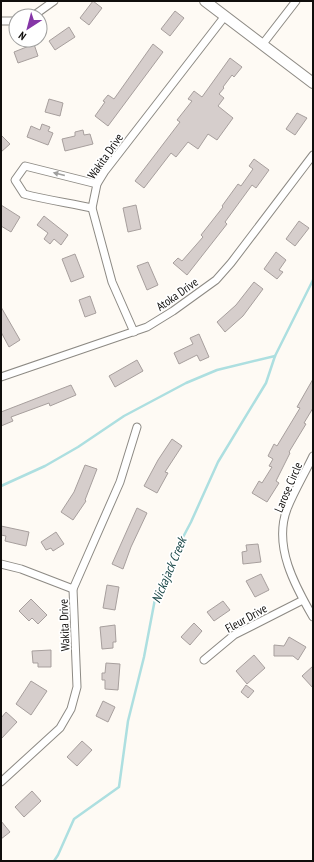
<svg xmlns="http://www.w3.org/2000/svg" width="314" height="862" viewBox="0 0 314 862" font-family="'PT Sans Narrow',sans-serif">
	<style>
		.lines { fill: none; stroke-linecap: round; stroke-linejoin: round }
		.stream { stroke: #addfe0; stroke-width: 2.5 }
		.building { fill: #d6cecc; stroke: #a79f9d }
		.minor-casing { stroke: #8d8a84; stroke-width: 9 }
		.secondary-casing { stroke: #8d8a84; stroke-width: 12 }
		.minor { stroke: #fff; stroke-width: 7 }
		.secondary { stroke: #fff; stroke-width: 10 }
		.oneway { fill: #9f9f9e }
		.labels { text-anchor: middle; dominant-baseline: central; stroke-width: 3.5; stroke-linejoin: round; paint-order: stroke }
		.street-label { font-size: 12px; fill: #100e0c; stroke: #fff }
		.water-label { font-size: 13px; font-style: italic; fill: #164444; stroke: #fff }
	</style>
	<rect width="100%" height="100%" fill="#fefaf4"/>
	<g class="lines">
		<g class="stream">
			<path d="M1 486 45 466 78 447 124 416 186 383 217 370 275 356"/>
			<path d="M54 861 58 855 74 819 119 787 128 721 144 657 155 599 172 558 191 522 218 462 266 383 275 356 313 280"/>
		</g>
	</g>
	<g class="building">
		<path d="M93 1 102 8 89 25 80 18Z"/>
		<path d="M175 11 184 18 170 36 161 29Z"/>
		<path d="M69 27 75 37 55 50 49 41Z"/>
		<path d="M34 44 38 56 18 63 14 52Z"/>
		<path d="M153 44 163 52 108 126 95 116 105 102 103 101 108 95 114 99Z"/>
		<path d="M230 58 242 67 234 77 232 75 223 87 224 88 219 94 224 98 218 106 233 118 217 140 208 134 198 149 188 142 176 157 171 153 144 188 135 181 180 122 177 120 192 101 188 99 194 91 202 97Z"/>
		<path d="M49 99 63 103 60 116 45 112Z"/>
		<path d="M297 113 307 118 295 135 286 129Z"/>
		<path d="M42 124 50 127 48 131 53 133 48 145 27 137 31 126 40 130Z"/>
		<path d="M83 130 84 135 90 134 93 144 65 151 62 139 75 136V132Z"/>
		<path d="M1 135 10 144 1 152Z"/>
		<path d="M254 159 269 170 256 188 252 185 225 222 227 224 187 275 173 263 178 258 182 261 203 237 201 235 223 207 222 206 238 184 241 186 253 169 249 166Z"/>
		<path d="M1 205 20 217 11 232 1 226Z"/>
		<path d="M136 205 141 229 128 232 123 208Z"/>
		<path d="M44 216 68 235 61 245 54 239 50 244 44 239 48 233 37 225Z"/>
		<path d="M299 221 309 228 295 246 286 239Z"/>
		<path d="M276 252 286 260 279 270 283 272 277 279 264 269Z"/>
		<path d="M75 254 84 277 71 282 62 259Z"/>
		<path d="M148 262 158 285 147 290 137 266Z"/>
		<path d="M254 282 263 289 243 316 225 332 217 322 236 305Z"/>
		<path d="M90 296 96 313 85 317 79 300Z"/>
		<path d="M1 307 20 340 9 347 1 332Z"/>
		<path d="M199 334 209 357 200 361 197 355 179 364 174 353 193 344 190 338Z"/>
		<path d="M137 360 143 371 115 387 109 376Z"/>
		<path d="M313 379V408L304 423 306 424 289 452 290 453 276 481 279 483 267 502 252 493 259 481 262 483 272 467 269 466 273 459 268 456 274 444 277 446 300 408 297 407Z"/>
		<path d="M71 385 76 395 50 406 49 403 11 417 13 421 1 426V412Z"/>
		<path d="M172 439 182 446 165 472 168 473 157 493 144 486 158 460Z"/>
		<path d="M85 465 97 469 85 500 86 501 73 520 61 512 74 492Z"/>
		<path d="M137 508 147 513 131 547 123 569 112 564Z"/>
		<path d="M1 526 29 532 26 546 5 541 6 536 1 535Z"/>
		<path d="M56 532 64 544 53 551 51 548 46 550 41 542Z"/>
		<path d="M258 544 261 562 243 564 242 552 247 551 246 545Z"/>
		<path d="M261 574 269 590 255 597 246 581Z"/>
		<path d="M107 585 119 587 115 610 103 608Z"/>
		<path d="M31 599 47 615 38 624 32 618 29 621 19 611Z"/>
		<path d="M223 601 230 610 214 621 207 612Z"/>
		<path d="M194 623 202 631 190 645 181 637Z"/>
		<path d="M115 625 116 642H113V648L102 649 100 627Z"/>
		<path d="M289 637 306 647 298 660 293 656H274V645L284 646Z"/>
		<path d="M51 650V667H38V663H33L32 651Z"/>
		<path d="M254 655 265 668 247 684 236 671Z"/>
		<path d="M106 663 120 664 118 690 105 689V680H102V673H105Z"/>
		<path d="M313 666V688L302 676Z"/>
		<path d="M31 681 47 691 31 715 16 704Z"/>
		<path d="M246 685 254 691 248 698 241 692Z"/>
		<path d="M103 701 115 707 108 722 96 716Z"/>
		<path d="M6 712 17 722 1 739V718Z"/>
		<path d="M82 741 92 750 77 766 67 757Z"/>
		<path d="M32 791 41 801 24 817 15 807Z"/>
		<path d="M1 821 10 832 1 839Z"/>
	</g>
	<g class="lines">
		<g class="minor-casing">
			<g id="minor">
				<path d="M33 16 54 1"/>
				<path d="M1 21H16"/>
				<path d="M262 45 296 1"/>
				<path d="M92 208C69 203 47 200 24 194L15 180 25 166 97 184"/>
				<path d="M134 332 112 282 92 208 97 184 105 171 225 16"/>
				<path d="M1 377 147 327 173 311 216 280 231 263 313 155"/>
				<path d="M313 456C305 473 294 491 287 509 273 546 295 586 313 617"/>
				<path d="M1 564 21 569 73 589"/>
				<path d="M204 660 234 635 303 600"/>
				<path d="M1 782 60 728 71 709 77 687 73 589 120 482 137 427"/>
			</g>
		</g>
		<g class="secondary-casing">
			<path id="secondary" d="M205 1 313 83"/>
		</g>
		<use href="#minor" class="minor"/>
		<use href="#secondary" class="secondary"/>
	</g>
	<defs><path id="oneway-solid" d="M-6-.8H1V-3.2L6.5 0L1 3.2V.8H-6Z"/></defs>
	<use class="oneway" href="#oneway-solid" transform="translate(59 174) rotate(-166)"/>
	<g class="labels">
		<g class="street-label">
			<text transform="translate(105 156) rotate(-55)">Wakita Drive</text>
			<text transform="translate(177 294) rotate(-35)">Atoka Drive</text>
			<text transform="translate(288 487) rotate(-67)">Larose Circle</text>
			<text transform="translate(246 618) rotate(-29)">Fleur Drive</text>
			<text transform="translate(64 625) rotate(-92)">Wakita Drive</text>
		</g>
		<g class="water-label">
			<text transform="translate(169 570) rotate(-67)">Nickajack Creek</text>
		</g>
	</g>
	<rect width="314" height="862" fill="none" stroke="#100e0c" stroke-width="4"/>
	<g transform="translate(28 28) rotate(216)"><circle r="19" fill="#ffffff" stroke="#9f9f9e"/>
	<path d="M0-3L7 15L0 10L-7 15Z" fill="#8536a7"/>
	<text y="-6" font-size="11" font-weight="bold" text-anchor="middle" fill="#100e0c">N</text>
	</g>
</svg>
